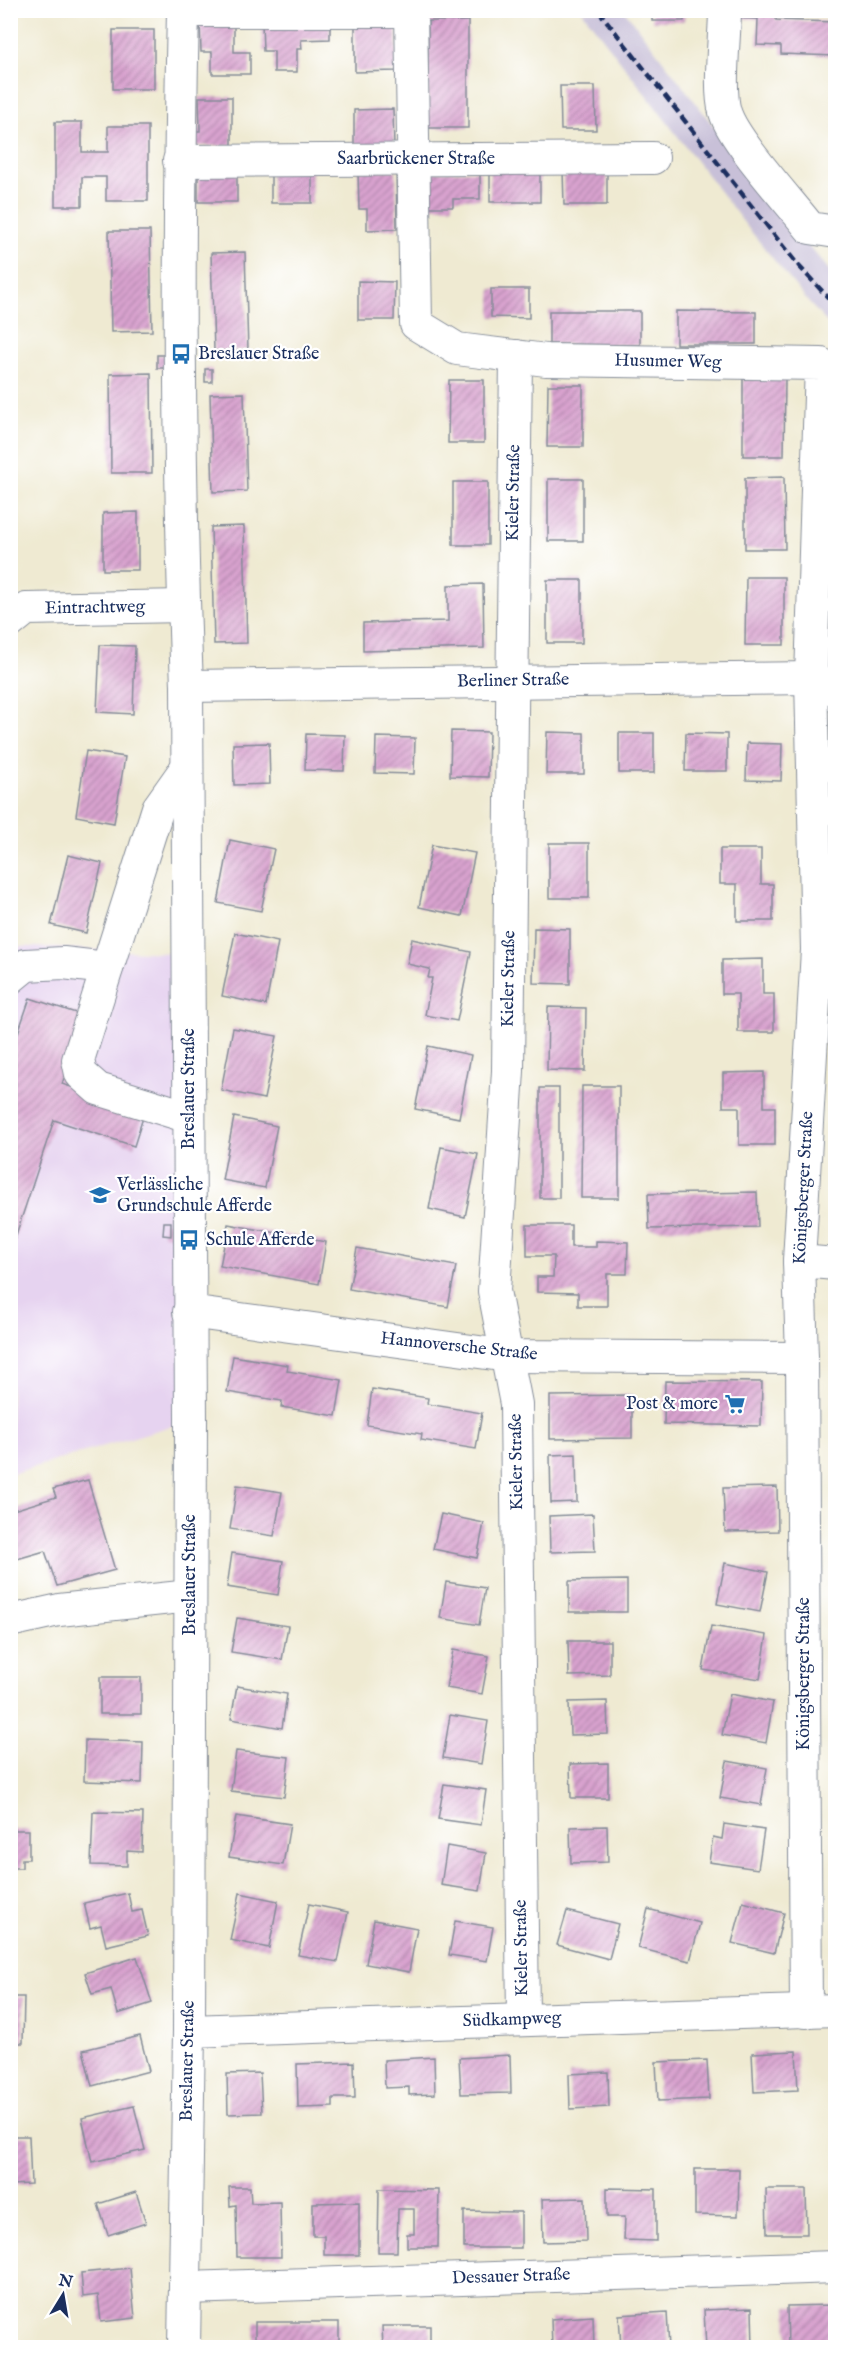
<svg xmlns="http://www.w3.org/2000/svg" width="846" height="2358" viewBox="0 0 846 2358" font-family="'IM FELL English',serif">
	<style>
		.built { fill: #e6d3f0 }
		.railway { fill: #c8c0d8 }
		.building { fill: url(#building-hatch) }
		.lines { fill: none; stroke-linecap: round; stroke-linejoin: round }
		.minor-casing { stroke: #858c98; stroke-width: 34 }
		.minor { stroke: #fff; stroke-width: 32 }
		.rail { stroke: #1b2f5e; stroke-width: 4.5; stroke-dasharray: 9 4.5; stroke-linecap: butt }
		.labels { text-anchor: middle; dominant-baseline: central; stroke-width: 4.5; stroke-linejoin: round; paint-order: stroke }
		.street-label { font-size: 18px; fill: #1b2f5e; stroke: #fff }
		.poi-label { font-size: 18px; fill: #1b2f5e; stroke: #fff; text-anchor: start }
	</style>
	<defs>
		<pattern id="building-hatch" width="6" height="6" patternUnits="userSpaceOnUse" patternTransform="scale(1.5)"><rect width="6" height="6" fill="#d9a3cf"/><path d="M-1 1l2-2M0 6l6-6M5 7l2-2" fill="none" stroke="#af85ab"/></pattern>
	</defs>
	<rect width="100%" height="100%" fill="#fff"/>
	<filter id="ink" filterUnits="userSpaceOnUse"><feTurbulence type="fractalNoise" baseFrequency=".0167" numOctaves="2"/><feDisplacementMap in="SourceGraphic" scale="12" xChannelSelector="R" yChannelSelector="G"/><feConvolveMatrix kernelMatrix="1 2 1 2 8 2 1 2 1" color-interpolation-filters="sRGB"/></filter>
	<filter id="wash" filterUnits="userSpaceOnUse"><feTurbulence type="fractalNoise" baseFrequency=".008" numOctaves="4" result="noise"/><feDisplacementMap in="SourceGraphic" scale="24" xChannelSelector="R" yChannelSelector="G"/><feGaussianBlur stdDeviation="1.35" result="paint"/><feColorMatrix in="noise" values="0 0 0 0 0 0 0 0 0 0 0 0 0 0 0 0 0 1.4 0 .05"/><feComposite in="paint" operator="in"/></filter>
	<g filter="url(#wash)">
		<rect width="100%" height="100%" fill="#efead2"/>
		<path class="built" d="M11 946 190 954 191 1420 11 1474Z"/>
		<path class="railway" d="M582 11H625L776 207 835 277V331L809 303 744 223Z"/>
		<g id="blocks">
			<g class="building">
				<path d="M652 10H685L684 21H652Z"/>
				<path d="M730 10H776V20L836 22V56L781 54V46L757 45 758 19 729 18Z"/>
				<path d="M234 20V52H250V74H212V52H201L200 21Z"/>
				<path d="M330 21V39L301 40 302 49H297V72H274V51H263L262 22Z"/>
				<rect x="428" y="21" width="40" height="107"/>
				<path d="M396 22 397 71 355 72V23Z"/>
				<rect x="113" y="30" width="41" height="59"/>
				<path d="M560 86H595L596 130H561Z"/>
				<path d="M199 97H232V146H195V131H200Z"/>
				<path d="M393 109 394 147 354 148V110Z"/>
				<path d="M55 122H82V152H108V126H148V201H106V177H82V206H55Z"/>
				<rect x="198" y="169" width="39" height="33"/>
				<rect x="271" y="169" width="41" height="34"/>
				<path d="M396 170 397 229 367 230V209H359L358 171Z"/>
				<rect x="490" y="170" width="50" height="32"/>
				<path d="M563 170H607V205H564Z"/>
				<path d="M480 171V199H453V207H423V172Z"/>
				<path d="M109 231H150L152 331 111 332Z"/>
				<path d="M245 252 248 350 214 351 211 253Z"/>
				<path d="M358 281 395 282 394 320H358Z"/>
				<path d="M491 289H529V318L491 317Z"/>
				<path d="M549 311H640V345L549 344Z"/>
				<path d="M676 311 756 312V344H676Z"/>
				<path d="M157 355H164L165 368H157Z"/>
				<rect x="205" y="369" width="7" height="13"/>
				<path d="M151 373 152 473H111L110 374Z"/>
				<path d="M743 379H785L784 456H743Z"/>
				<path d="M449 380H484V443H448Z"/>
				<path d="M548 385H583V447H547Z"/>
				<path d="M244 393 247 491 213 492 210 394Z"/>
				<path d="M784 477 785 549H745V478Z"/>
				<rect x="548" y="479" width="35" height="62"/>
				<rect x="453" y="482" width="35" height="63"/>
				<path d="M138 512V570H103V513Z"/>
				<path d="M244 526 247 643 214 644 211 527Z"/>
				<path d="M746 577H784V645H745Z"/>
				<rect x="547" y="580" width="35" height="63"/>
				<path d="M483 584 484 648 363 651V623L448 621V585Z"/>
				<path d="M100 645 135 646 133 714 97 712Z"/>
				<path d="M451 731 489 732 488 777 450 776Z"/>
				<path d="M547 732 584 733V774H546Z"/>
				<rect x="619" y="733" width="35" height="40"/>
				<path d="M686 733 727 734V771H685Z"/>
				<path d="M306 734 345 735 344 771 305 770Z"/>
				<path d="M376 737 415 738 414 774 375 773Z"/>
				<path d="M269 743 270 784 234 785 233 744Z"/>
				<path d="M747 743 782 744 781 781 746 780Z"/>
				<path d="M86 751 125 757 114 823 76 816Z"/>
				<path d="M230 840 274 849 261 911 218 903Z"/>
				<rect x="549" y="843" width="40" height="55"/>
				<path d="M432 845 475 853 462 916 419 907Z"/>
				<path d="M720 849H761V884H773V921H737V884H720Z"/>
				<path d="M68 855 102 863 86 933 51 925Z"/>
				<path d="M534 928 570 929V984L533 983Z"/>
				<path d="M235 933 278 942 266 1005 222 996Z"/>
				<path d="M412 939 471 952 457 1021 425 1015 432 978H428L430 969 407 964Z"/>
				<path d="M763 959V994H774V1032H738V994H722V960Z"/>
				<path d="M30 998 85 1016 62 1084 145 1111 134 1146 54 1120 11 1250 10 1056Z"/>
				<path d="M548 1007 586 1008 585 1071 547 1070Z"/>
				<path d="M233 1028 277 1036 264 1099 221 1090Z"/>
				<path d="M428 1046 471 1055 459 1118 415 1109Z"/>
				<path d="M764 1072V1107H775V1145H739V1107H723V1073Z"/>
				<path d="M582 1086H619V1198H581Z"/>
				<rect x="540" y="1088" width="19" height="110"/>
				<path d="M234 1117 277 1126 265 1188 222 1180Z"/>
				<path d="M441 1147 478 1154 465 1217 429 1209Z"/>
				<path d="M757 1192 758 1227 649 1229 648 1194Z"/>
				<path d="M164 1222H171V1236L163 1235Z"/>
				<path d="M228 1224 326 1242 319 1284 220 1266Z"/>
				<path d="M527 1225H571V1247H596V1241L628 1242 627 1274H607V1306H578V1293L537 1292V1277H553L554 1256H527Z"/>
				<path d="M357 1248 456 1266 448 1307 349 1289Z"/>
				<path d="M233 1356 288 1365 287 1371 342 1380 336 1416 281 1407 282 1401 227 1392Z"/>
				<path d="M665 1381 762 1382 761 1426 664 1424Z"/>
				<path d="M372 1389 428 1398 427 1404 482 1413 476 1449 421 1440 422 1434 367 1425Z"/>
				<path d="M632 1395V1438L550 1439V1396Z"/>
				<path d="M576 1454 577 1502 551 1503 550 1455Z"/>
				<path d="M88 1480 115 1570 57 1586 45 1551 10 1561V1511L56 1497 53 1489Z"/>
				<path d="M237 1485 282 1492 274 1536 230 1529Z"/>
				<path d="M777 1487 778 1531 725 1532 723 1488Z"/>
				<path d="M441 1514 484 1523 477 1558 433 1549Z"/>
				<path d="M593 1514 595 1551 550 1552 549 1516Z"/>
				<path d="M232 1553 283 1561 278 1595 227 1587Z"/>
				<path d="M725 1563 768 1572 760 1612 717 1604Z"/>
				<path d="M627 1580V1612H569V1581Z"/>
				<path d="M446 1582 485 1588 479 1625 440 1618Z"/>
				<path d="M237 1618 288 1626 282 1660 231 1652Z"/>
				<path d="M711 1626 767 1635 760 1679 703 1670Z"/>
				<path d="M568 1641H610V1675L569 1676Z"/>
				<path d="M453 1650 489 1656 482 1694 446 1688Z"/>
				<rect x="100" y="1677" width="41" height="37"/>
				<path d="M237 1686 287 1694 282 1728 231 1719Z"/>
				<path d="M730 1694 773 1702 766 1743 722 1735Z"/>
				<path d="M607 1701 608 1734 570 1735 569 1702Z"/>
				<path d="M450 1715 488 1721 481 1764 443 1758Z"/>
				<path d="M85 1740 143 1742 142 1783 84 1781Z"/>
				<path d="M236 1751 289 1757 284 1797 231 1791Z"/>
				<path d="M727 1761 767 1768 761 1805 720 1798Z"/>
				<path d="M608 1763V1798H571L570 1764Z"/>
				<path d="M444 1784 486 1790 481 1825 438 1819Z"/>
				<path d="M93 1812 143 1813 142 1852 127 1851V1866L91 1865Z"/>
				<path d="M236 1816 290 1824 283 1865 229 1857Z"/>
				<path d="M724 1824 764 1830 758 1869 709 1862 713 1837 722 1839Z"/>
				<path d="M607 1826 608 1862 571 1863 570 1827Z"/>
				<path d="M10 1830H29V1859H22V1868H10Z"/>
				<path d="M447 1846 486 1853 480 1891 441 1885Z"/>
				<path d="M128 1893 132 1912 142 1910 148 1936 106 1946 101 1925 90 1928 84 1903Z"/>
				<path d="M240 1893 278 1901 269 1948 230 1940Z"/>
				<path d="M743 1902 784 1913 774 1953 732 1943Z"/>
				<path d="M309 1904 348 1912 338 1962 298 1955Z"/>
				<path d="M648 1909 700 1923 690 1961 638 1948Z"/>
				<path d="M567 1911 618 1924 609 1959 557 1945Z"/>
				<path d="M374 1920 417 1928 409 1972 366 1964Z"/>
				<path d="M455 1921 493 1927 487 1961 449 1955Z"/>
				<path d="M137 1957 152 2003 118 2014 111 1989 92 1994 85 1973Z"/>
				<path d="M10 1997H24L23 2043H10Z"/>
				<path d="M140 2036 149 2071 92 2086 83 2050Z"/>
				<path d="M796 2051 798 2090 754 2092 752 2053Z"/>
				<path d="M510 2055 511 2093 461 2094 459 2058Z"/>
				<path d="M434 2057 435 2094 409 2095V2087L385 2088 384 2060Z"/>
				<path d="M707 2060 709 2099 658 2101 656 2062Z"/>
				<path d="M354 2062 355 2098H333V2107L298 2108 297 2064Z"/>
				<path d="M608 2072 609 2107 570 2109 569 2074Z"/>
				<path d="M260 2073 262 2113 228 2114 227 2074Z"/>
				<path d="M134 2106 145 2150 92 2162 82 2118Z"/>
				<path d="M10 2136H29L31 2184 10 2185Z"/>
				<path d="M695 2169H739L738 2216 695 2215Z"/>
				<path d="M229 2187H250L251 2203 280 2202 281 2257H237L236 2205 230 2206Z"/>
				<path d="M607 2188 656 2189V2241L624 2240 625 2217H607Z"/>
				<path d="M379 2189 439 2190 438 2247H407V2234H414V2209H398L397 2252H378Z"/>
				<path d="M766 2189H806L807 2234H767Z"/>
				<path d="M136 2192 146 2223 108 2235 98 2204Z"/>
				<path d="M585 2198 586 2241 543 2242 542 2199Z"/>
				<path d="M359 2202V2255H324V2236H313V2203Z"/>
				<path d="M464 2211 521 2212V2248H464Z"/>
				<path d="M130 2268 135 2318 101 2322 98 2295 83 2297 81 2273Z"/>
				<path d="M834 2305 835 2348H788L787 2306Z"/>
				<path d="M752 2308 753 2348H706L704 2310Z"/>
				<path d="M667 2312 669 2348H621L619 2315Z"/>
				<path d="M593 2316 594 2348H552L551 2319Z"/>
				<rect x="255" y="2322" width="84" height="26"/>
				<path d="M382 2326H430V2348H383Z"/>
			</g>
		</g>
	</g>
	<g filter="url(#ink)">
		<use href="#blocks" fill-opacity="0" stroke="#858c98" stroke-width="1.5"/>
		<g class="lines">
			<g class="minor-casing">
				<g id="minor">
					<path d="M183 10C178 235 178 461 187 686L191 1420 189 2031 184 2348"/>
					<path d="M411 10 416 324 457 349 546 360 821 364 811 678 817 950 799 1261 802 1358 806 2012"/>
					<path d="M725 10C725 37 718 88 725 112 733 140 790 202 810 228L836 232"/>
					<path d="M183 11H411"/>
					<path d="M179 161 653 158"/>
					<path d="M516 356 508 1071 494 1291 516 1404 523 2020"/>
					<path d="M10 622 26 609 184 606"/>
					<path d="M187 686 811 678 836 690"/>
					<path d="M187 767 158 808 78 1060 81 1074 98 1089 189 1117"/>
					<path d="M10 978 26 965 63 963 107 968"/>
					<path d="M799 1261 836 1264"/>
					<path d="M189 1312 508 1356 802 1358"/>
					<path d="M10 1621 59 1610 190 1596"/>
					<path d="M189 2031 836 2010"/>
					<path d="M186 2288 836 2267"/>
				</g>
			</g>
			<use href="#minor" class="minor"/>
			<path class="rail" d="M598 10 797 264 836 306"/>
		</g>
	</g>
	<defs>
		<g id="bus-bare" transform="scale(1.62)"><path d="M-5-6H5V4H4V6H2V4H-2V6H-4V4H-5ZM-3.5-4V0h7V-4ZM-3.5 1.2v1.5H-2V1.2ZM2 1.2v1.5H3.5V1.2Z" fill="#1f6fb2" stroke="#fff" stroke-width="2.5" paint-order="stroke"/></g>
		<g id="school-bare" transform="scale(1.62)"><path d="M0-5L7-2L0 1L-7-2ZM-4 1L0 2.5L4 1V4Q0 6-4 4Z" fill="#1f6fb2" stroke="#fff" stroke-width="2.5" paint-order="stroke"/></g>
		<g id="supermarket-bare" transform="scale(1.62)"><path d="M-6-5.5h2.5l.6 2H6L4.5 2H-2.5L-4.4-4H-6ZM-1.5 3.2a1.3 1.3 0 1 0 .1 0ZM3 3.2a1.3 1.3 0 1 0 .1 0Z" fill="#1f6fb2" stroke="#fff" stroke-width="2.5" paint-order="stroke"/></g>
	</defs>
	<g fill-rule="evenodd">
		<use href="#bus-bare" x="181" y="354"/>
		<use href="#school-bare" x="100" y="1195"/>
		<use href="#bus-bare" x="189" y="1240"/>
		<use href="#supermarket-bare" x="735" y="1404"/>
	</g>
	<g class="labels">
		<g class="street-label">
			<text x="416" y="159">Saarbrückener Straße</text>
			<text transform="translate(668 362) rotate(1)">Husumer Weg</text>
			<text transform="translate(514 493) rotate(-89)">Kieler Straße</text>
			<text transform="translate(95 608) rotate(-1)">Eintrachtweg</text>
			<text transform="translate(513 681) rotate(-1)">Berliner Straße</text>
			<text transform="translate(509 979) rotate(-89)">Kieler Straße</text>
			<text transform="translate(189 1089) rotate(-90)">Breslauer Straße</text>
			<text transform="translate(804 1188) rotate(-87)">Königsberger Straße</text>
			<text transform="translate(459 1347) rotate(6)">Hannoversche Straße</text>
			<text transform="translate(517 1462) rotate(-91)">Kieler Straße</text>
			<text transform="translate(190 1575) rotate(-90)">Breslauer Straße</text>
			<text transform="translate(804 1674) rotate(-90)">Königsberger Straße</text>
			<text transform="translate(522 1948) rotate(-91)">Kieler Straße</text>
			<text transform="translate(512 2020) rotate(-2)">Südkampweg</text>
			<text transform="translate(188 2061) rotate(-89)">Breslauer Straße</text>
			<text transform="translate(511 2277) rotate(-2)">Dessauer Straße</text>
		</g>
		<g class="poi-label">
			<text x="198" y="354">Breslauer Straße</text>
			<text x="117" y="1185">Verlässliche<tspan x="117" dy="21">Grundschule Afferde</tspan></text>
			<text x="206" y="1240">Schule Afferde</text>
			<text x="718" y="1404" text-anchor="end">Post &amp; more</text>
		</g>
	</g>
	<rect width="846" height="2358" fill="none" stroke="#fff" stroke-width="36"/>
	<g transform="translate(63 2295) rotate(11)" stroke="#ffffff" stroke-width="4.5" paint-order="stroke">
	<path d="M0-4.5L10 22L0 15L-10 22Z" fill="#1b2f5e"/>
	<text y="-9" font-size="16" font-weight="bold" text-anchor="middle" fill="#1b2f5e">N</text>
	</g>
</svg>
